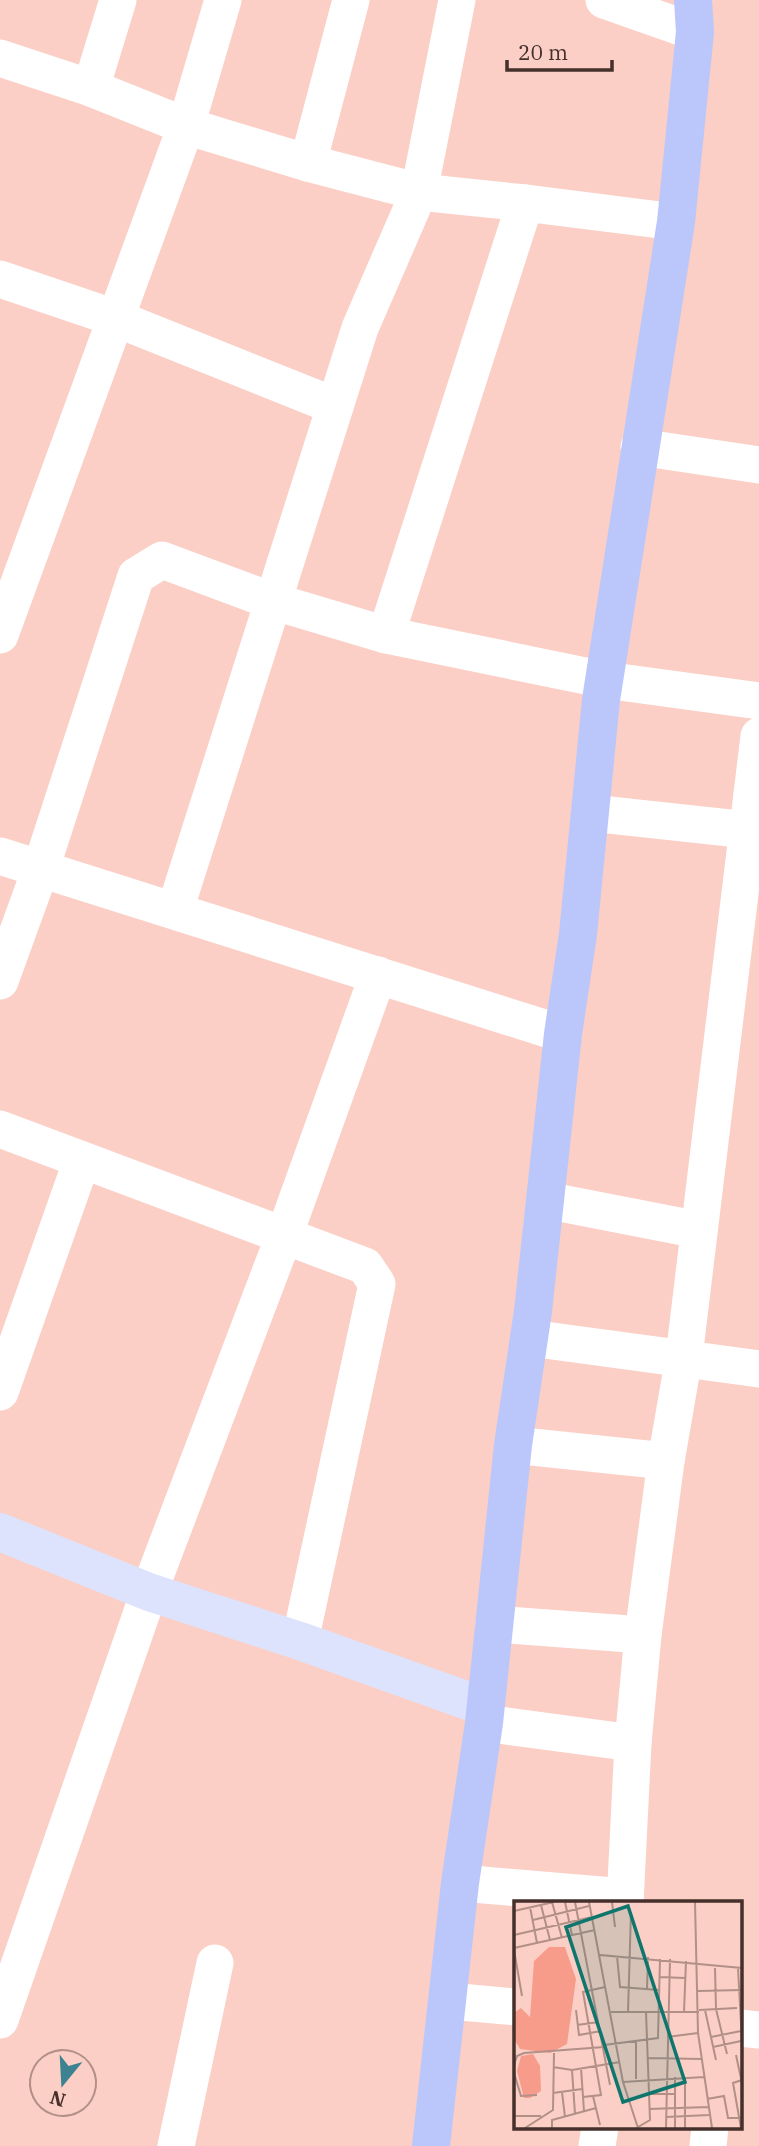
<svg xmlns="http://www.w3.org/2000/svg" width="759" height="2146" viewBox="0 0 759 2146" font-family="'IBM Plex Serif',serif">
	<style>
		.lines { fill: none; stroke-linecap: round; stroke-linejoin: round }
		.street { stroke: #fff; stroke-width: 37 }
		.secondary { stroke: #dde3fd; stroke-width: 38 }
		.primary { stroke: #bbc7fb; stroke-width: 38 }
		.inset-road { fill: none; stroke: #b28f87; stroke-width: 2 }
		.view { fill: #0f766e; fill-opacity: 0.15; stroke: #0f766e; stroke-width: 3.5 }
		.inset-edge { fill: none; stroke: #45302b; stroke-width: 3.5 }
	</style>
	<rect width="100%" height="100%" fill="#fbcfc5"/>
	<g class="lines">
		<g class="street">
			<path d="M604 0 695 32"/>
			<path d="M0 58 91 88 186 126 308 163 419 192 525 203 676 222"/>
			<path d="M91 88 118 0"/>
			<path d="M308 163 351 0"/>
			<path d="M0 279 115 318 335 406"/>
			<path d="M639 447 759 465"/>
			<path d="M0 635 186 126 223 0"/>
			<path d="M386 635 525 203"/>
			<path d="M591 813 748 830"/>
			<path d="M0 856 563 1034"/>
			<path d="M175 910 360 328 419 192 457 0"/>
			<path d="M0 981 41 868 136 576 162 560 272 601 386 635 605 680 759 701"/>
			<path d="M0 1129 365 1266 377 1284 300 1641"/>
			<path d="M545 1200 699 1230"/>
			<path d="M530 1338 759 1369"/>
			<path d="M0 1392 82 1160"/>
			<path d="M513 1445 666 1461"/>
			<path d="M494 1624 643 1635"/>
			<path d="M484 1723 633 1743"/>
			<path d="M460 1883 625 1897"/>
			<path d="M625 1903 633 1743 643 1635 666 1461 684 1357 759 736"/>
			<path d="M449 2001 516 2007"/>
			<path d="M0 2020 149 1592 284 1236 378 975"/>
			<path d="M740 2028 759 2030"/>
			<path d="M176 2146 215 1963"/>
			<path d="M597 2146 600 2127"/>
			<path d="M708 2146 710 2127"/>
		</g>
		<path class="secondary" d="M0 1532 149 1592 300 1641 485 1707"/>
		<path class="primary" d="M431 2146 460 1883 484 1723 513 1445 533 1311 563 1034 578 934 601 700 676 222 695 32 693 0"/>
	</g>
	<g transform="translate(514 1901)">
		<rect width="228" height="228" fill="#fbcfc5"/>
		<path d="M35 46H51L62 78 53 143 36 152 6 148 0 138V112L7 107 16 116 20 60ZM19 153 26 165 27 190 16 197H10L3 170 7 155Z" fill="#f79c8a"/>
		<path class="inset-road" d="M38 1 48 37M51 1 58 34M61 1 96 184M75 1 109 181 124 227M98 1 101 26M181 1 184 132 198 227M27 4 36 39M16 6 23 42M0 10 40 1M19 19 75 5M0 34 78 16M0 47 81 29M0 49 8 95M86 54 228 67M103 55 106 86 145 89M201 67 202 108 213 153M224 67 228 141M145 76 171 77M133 88 134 56M184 90 228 89M62 109 65 134 87 130M185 109 223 107M191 109 202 159M97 111H185M114 111 117 11M170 111 172 60M63 124 85 121M153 136 184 132M197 136 227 130M122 139V178M90 144 144 137 146 58M199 146 227 140M222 154 228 182M133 157 188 158M0 164 3 155 10 152 90 146M39 166 58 169 106 161M67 167 70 210M58 169 61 213M0 172 7 195 23 194M161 176V227M171 176V227M109 181 190 176M48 191 51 216M39 192 68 188M133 193H161M79 195 86 224M69 196 87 194 69 91 91 86M193 198 210 195 214 217H228M135 208 194 206M0 215H27M152 216 195 214M124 226 136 219 132 111M11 227 39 209 40 152M38 227V219L82 207M152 227 156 58M227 227 219 182 228 179"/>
		<path class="view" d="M114 5 171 181 109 201 52 26Z"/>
		<rect width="228" height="228" class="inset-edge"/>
	</g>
	<g transform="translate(63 2083) rotate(198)"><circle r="33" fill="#fbcfc5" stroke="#b28f87" stroke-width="2"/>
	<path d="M0-5L12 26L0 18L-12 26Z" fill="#3d8290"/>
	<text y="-10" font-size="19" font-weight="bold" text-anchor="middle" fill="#45302b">N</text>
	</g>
	<path d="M507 60v10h105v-10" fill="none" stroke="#45302b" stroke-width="3.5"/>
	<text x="518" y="60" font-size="21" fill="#45302b" stroke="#fbcfc5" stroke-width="5" paint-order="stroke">20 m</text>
</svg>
